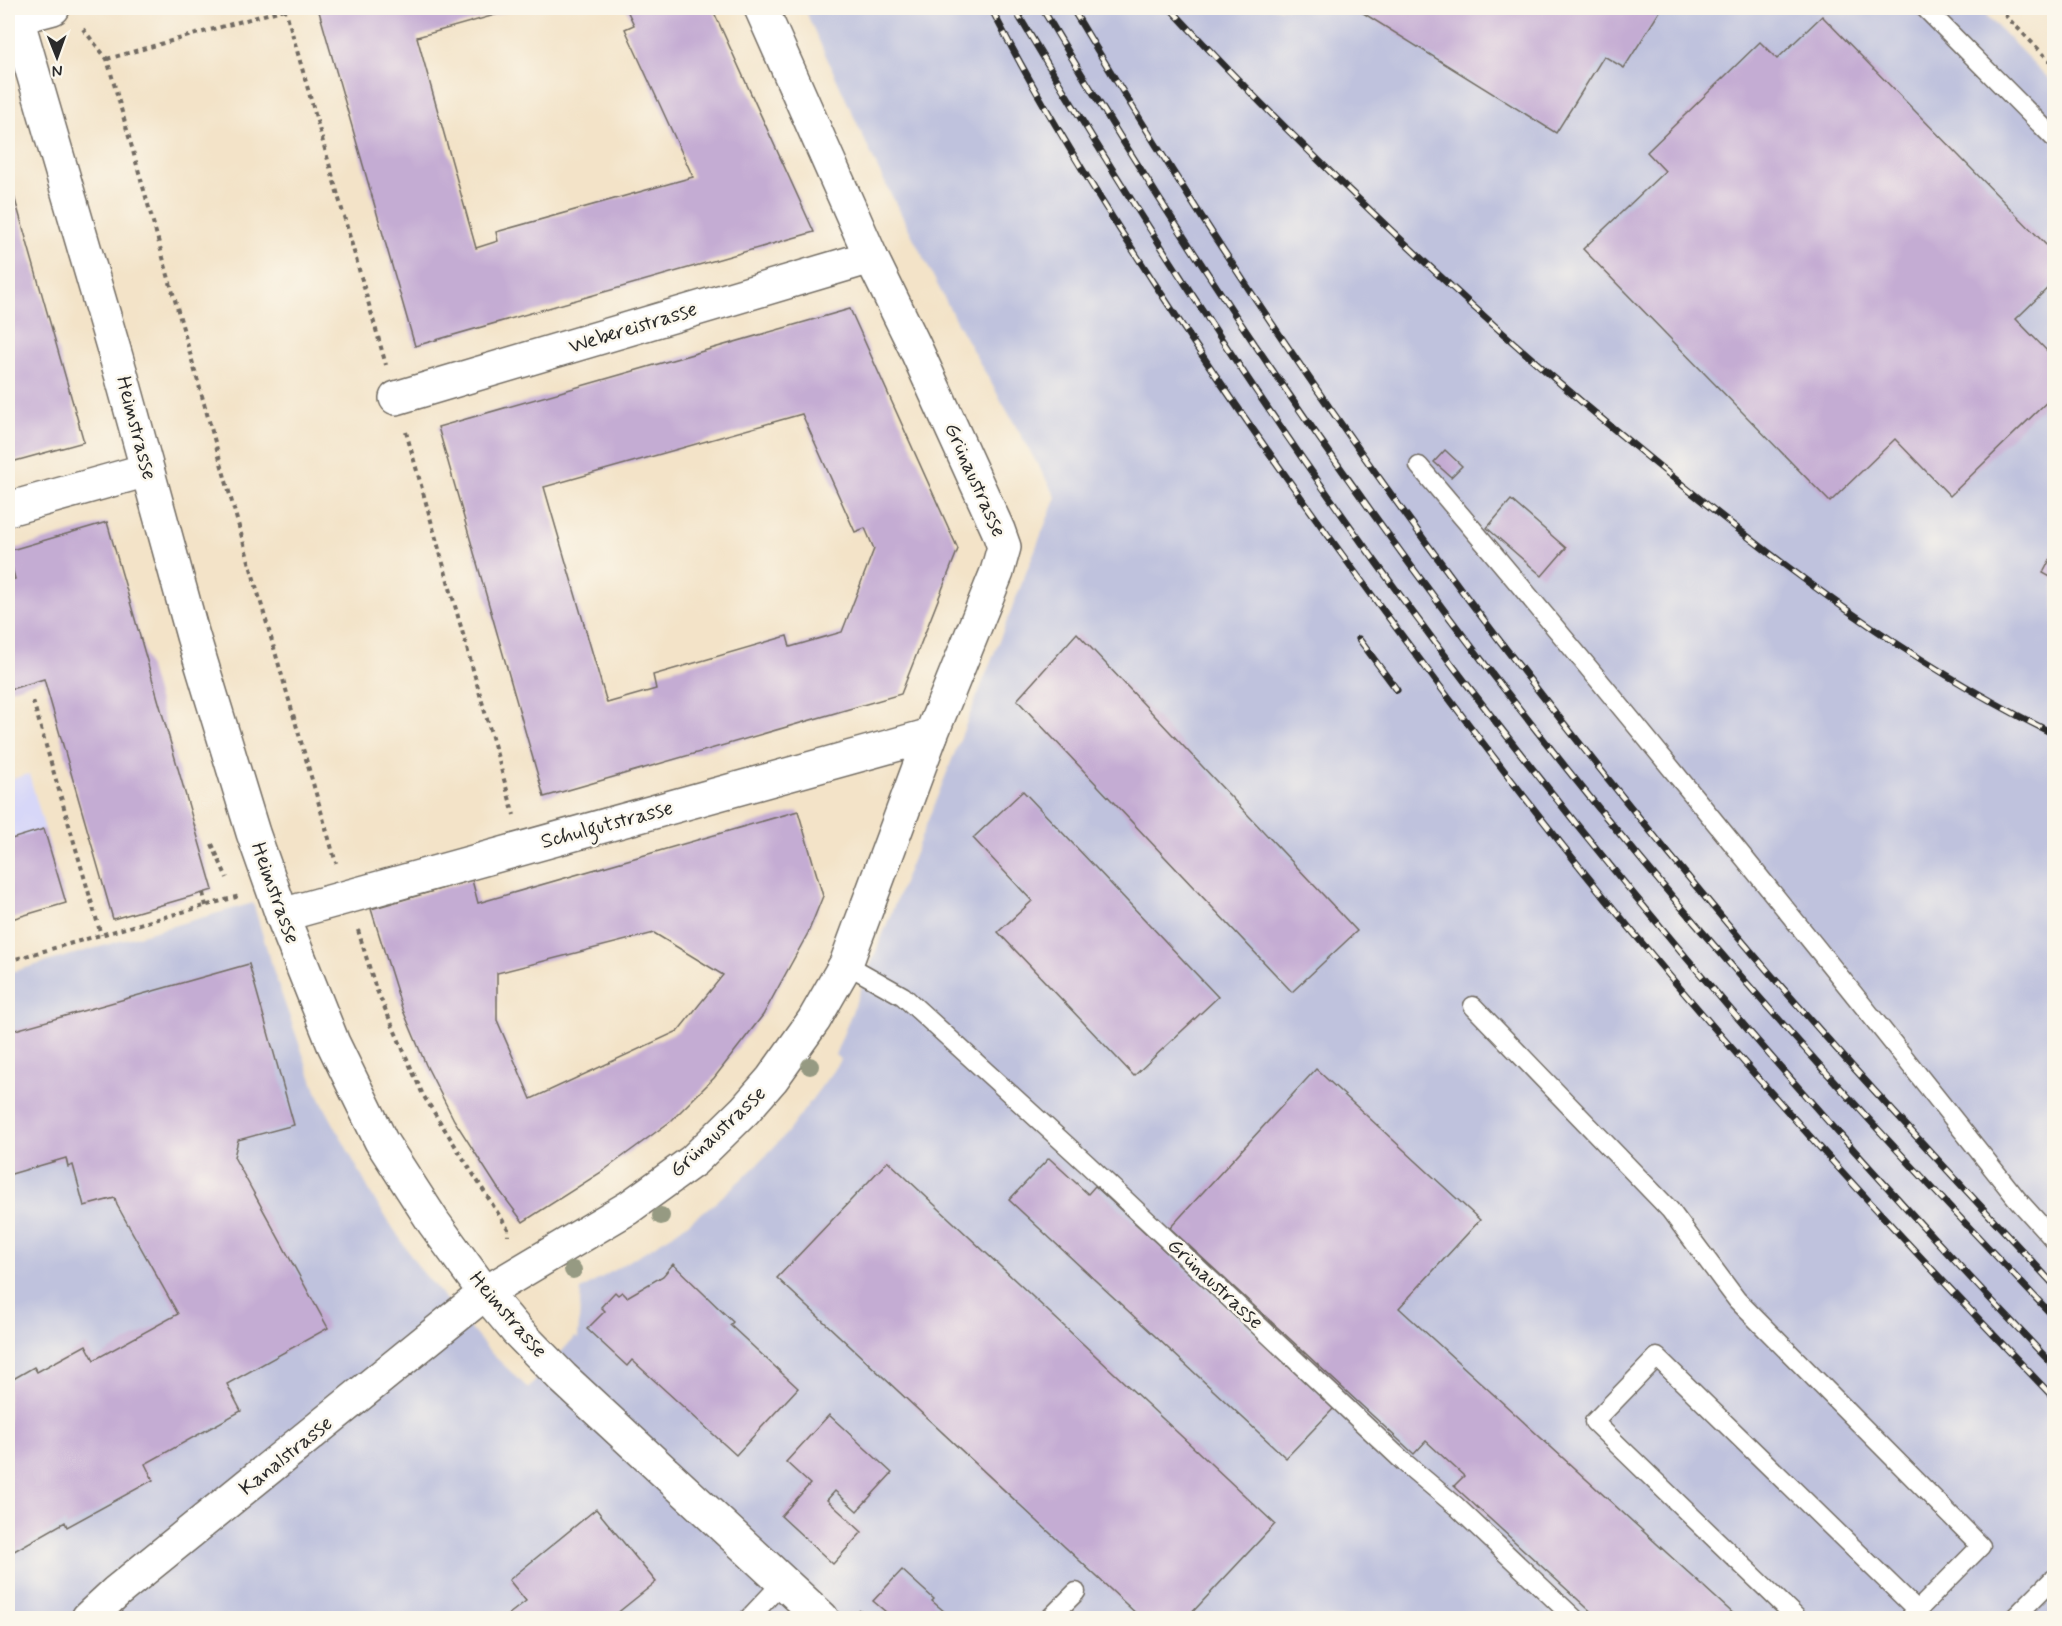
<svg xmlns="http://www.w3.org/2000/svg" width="2062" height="1626" viewBox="0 0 2062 1626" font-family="Mynerve,sans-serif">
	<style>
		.built { fill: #d7d7f8 }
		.industrial { fill: #bfc2dd }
		.building { fill: #c4acd3; fill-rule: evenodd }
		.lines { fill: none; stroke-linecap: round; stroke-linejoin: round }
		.lane-casing { stroke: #716b62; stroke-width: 21 }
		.street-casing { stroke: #716b62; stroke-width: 36 }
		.secondary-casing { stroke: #716b62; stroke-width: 36 }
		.path { stroke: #716b62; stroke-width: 4; stroke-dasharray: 4.5 4.5; stroke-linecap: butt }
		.lane { stroke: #fff; stroke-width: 18 }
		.street { stroke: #fff; stroke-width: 33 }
		.secondary { stroke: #fff; stroke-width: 33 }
		.rail-casing { stroke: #2b2b2b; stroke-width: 7 }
		.rail { stroke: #fbf7ec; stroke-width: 4.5; stroke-dasharray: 14; stroke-linecap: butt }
		.tree { fill: #969a82 }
		.labels { text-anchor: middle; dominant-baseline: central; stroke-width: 5; stroke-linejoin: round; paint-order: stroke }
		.street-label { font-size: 21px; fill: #2b2b2b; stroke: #fbf7ec }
	</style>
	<rect width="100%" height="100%" fill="#fbf7ec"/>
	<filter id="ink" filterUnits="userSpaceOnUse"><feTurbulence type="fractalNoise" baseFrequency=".0167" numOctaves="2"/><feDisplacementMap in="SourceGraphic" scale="12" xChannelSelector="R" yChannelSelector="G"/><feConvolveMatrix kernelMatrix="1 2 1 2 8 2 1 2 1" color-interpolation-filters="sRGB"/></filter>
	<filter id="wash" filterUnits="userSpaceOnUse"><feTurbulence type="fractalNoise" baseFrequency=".008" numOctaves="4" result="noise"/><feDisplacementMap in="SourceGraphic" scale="24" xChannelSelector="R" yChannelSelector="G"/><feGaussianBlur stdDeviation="1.35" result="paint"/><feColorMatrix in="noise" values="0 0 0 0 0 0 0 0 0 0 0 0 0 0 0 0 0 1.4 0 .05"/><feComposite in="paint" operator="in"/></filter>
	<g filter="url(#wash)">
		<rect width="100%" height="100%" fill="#f3e3c8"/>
		<path class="built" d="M29 774 52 854 8 867V780Z"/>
		<path class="industrial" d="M804 8H1979L2054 84V1618H8V973L253 903 275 976 316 1091 374 1199 420 1269 492 1354 528 1388 575 1337 578 1339 581 1290 672 1235 715 1203 755 1167 787 1133 841 1060 835 1055 1056 497 957 323 877 167Z"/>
		<g id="blocks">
			<g class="building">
				<path d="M318 8H520L417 37 476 248 498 241 496 232 693 177 625 29 634 25 626 8H712L814 232 415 346Z"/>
				<path d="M1355 8H1662L1624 68 1604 56 1556 133Z"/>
				<path d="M1822 16 2054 253V282L2016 319 2054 358V395L1950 496 1895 439 1830 502 1583 249 1665 171 1647 152 1760 42 1777 59Z"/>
				<path d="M8 175 84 442 8 463Z"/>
				<path d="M850 309 958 549 901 694 544 797 438 427ZM802 414 855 532 865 528 874 549 842 632 790 647 787 636 653 675 656 689 607 703 544 487Z"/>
				<path d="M1445 450 1462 466 1451 477 1434 462Z"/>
				<path d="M1511 500 1566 548 1542 576 1487 528Z"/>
				<path d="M107 522 213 890 113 919 44 679 8 690V581L15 579 8 551Z"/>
				<path d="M2054 552V579L2043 573Z"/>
				<path d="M1077 633 1357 931 1292 992 1017 700Z"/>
				<path d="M1023 791 1218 997 1134 1076 998 932 1032 901 973 838Z"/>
				<path d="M798 811 823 896 808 933 763 1015 714 1078 671 1121 603 1171 523 1222 497 1187 454 1120 426 1065 402 1008 371 909 472 880 478 903ZM654 933 723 975 678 1031 531 1099 497 1020V973Z"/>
				<path d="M44 829 66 903 8 920V840Z"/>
				<path d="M249 964 294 1125 238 1140 234 1157 328 1328 227 1384 241 1411 145 1464 153 1480 67 1527 65 1522 9 1554 8 1382 34 1367 37 1372 86 1345 94 1360 178 1314 117 1205 115 1198 84 1206 73 1165 68 1167 66 1158 8 1175V1032Z"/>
				<path d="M1316 1069 1480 1220 1399 1308 1738 1618H1598L1454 1486 1464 1476 1426 1441 1414 1454 1170 1228Z"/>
				<path d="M1049 1158 1088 1194 1095 1186 1334 1408 1286 1458 1009 1200Z"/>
				<path d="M888 1161 1275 1524 1187 1618H1141L777 1278Z"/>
				<path d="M673 1264 733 1322 730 1325 798 1388 736 1455 632 1360 627 1366 587 1329 605 1311 601 1307 615 1292 618 1295 622 1292 627 1297 663 1276Z"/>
				<path d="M829 1415 892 1473 857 1511 835 1491 827 1500 862 1532 833 1564 781 1516 810 1484 786 1462Z"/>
				<path d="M596 1509 656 1582 611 1618H504L526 1601 509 1580Z"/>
				<path d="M902 1570 934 1599 932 1601 952 1618H893L873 1601Z"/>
			</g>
		</g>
	</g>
	<g filter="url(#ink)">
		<use href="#blocks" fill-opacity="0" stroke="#716b62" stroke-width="1.5"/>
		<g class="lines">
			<g class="lane-casing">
				<g id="lane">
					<path d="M1925 8 2054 138"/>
					<path d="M1419 466C1624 706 1821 952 2017 1199L2054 1240"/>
					<path d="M846 964 903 996 1087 1164 1405 1463 1456 1506 1574 1618"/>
					<path d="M1473 1006 1670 1210 1737 1300 1981 1546 1910 1618"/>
					<path d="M749 1618 783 1582"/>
					<path d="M1050 1618 1076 1592"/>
					<path d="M1797 1618 1594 1422 1657 1357 1917 1610"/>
					<path d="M2014 1618 2052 1580 2054 1582"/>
				</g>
			</g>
			<g class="street-casing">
				<g id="street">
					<path d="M8 20 53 8"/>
					<path d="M396 398 871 257"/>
					<path d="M8 509 147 470"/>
					<path d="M282 915 931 735"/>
					<path d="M88 1618 116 1592 485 1293 628 1208 693 1161 745 1110 772 1079 814 1020 846 964 931 735 997 572 1004 547 998 530 914 345 871 257 761 8"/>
				</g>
			</g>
			<g class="secondary-casing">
				<path id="secondary" d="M14 8 121 374 193 636 253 833 282 915 333 1043 381 1141 434 1223 485 1293 517 1331 563 1378 822 1618"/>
			</g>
			<g class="path">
				<path d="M285 8 386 365"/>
				<path d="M1998 8 2054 65"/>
				<path d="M83 29 107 59 235 513 336 863"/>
				<path d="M107 59 285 9"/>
				<path d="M406 432 514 815"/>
				<path d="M33 701 101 935"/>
				<path d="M212 844 227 878"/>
				<path d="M203 893 206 906"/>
				<path d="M358 930 375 986 423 1095 508 1229V1236"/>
				<path d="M8 961 236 897 235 896"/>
				<path d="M858 1611 866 1618"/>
			</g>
			<use href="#lane" class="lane"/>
			<use href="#street" class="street"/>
			<use href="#secondary" class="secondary"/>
			<g class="rail-casing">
				<g id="rail">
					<path d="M991 8C1039 102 1095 192 1153 281 1212 372 1274 461 1338 549 1453 706 1570 861 1697 1008 1812 1142 1932 1271 2054 1398"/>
					<path d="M1014 8C1153 242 1303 471 1469 687 1651 925 1847 1150 2054 1366"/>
					<path d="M1042 8C1199 273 1374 528 1567 769 1720 960 1885 1140 2054 1317"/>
					<path d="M1072 8C1112 75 1154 142 1196 208 1364 470 1552 719 1754 955 1851 1068 1953 1176 2054 1285"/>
					<path d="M1170 8C1227 70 1287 130 1348 189 1446 284 1548 376 1654 462 1779 564 1909 663 2054 734"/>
					<path d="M1359 639 1397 690"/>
				</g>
			</g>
			<use href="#rail" class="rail"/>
		</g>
		<g class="tree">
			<circle cx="810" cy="1066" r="9"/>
			<circle cx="661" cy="1216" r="9"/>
			<circle cx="573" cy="1270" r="9"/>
		</g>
	</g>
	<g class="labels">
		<g class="street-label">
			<text transform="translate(633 328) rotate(-17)">Webereistrasse</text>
			<text transform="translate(136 428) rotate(75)">Heimstrasse</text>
			<text transform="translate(975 480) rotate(66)">Grünaustrasse</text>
			<text transform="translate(607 825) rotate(-15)">Schulgutstrasse</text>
			<text transform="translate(275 893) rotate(70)">Heimstrasse</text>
			<text transform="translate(718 1132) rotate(-43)">Grünaustrasse</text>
			<text transform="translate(1215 1284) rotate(43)">Grünaustrasse</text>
			<text transform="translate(508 1315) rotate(49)">Heimstrasse</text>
			<text transform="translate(286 1456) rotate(-39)">Kanalstrasse</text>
		</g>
	</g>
	<rect width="2062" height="1626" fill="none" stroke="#fbf7ec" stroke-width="30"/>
	<g transform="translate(57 57) rotate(179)" stroke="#fbf7ec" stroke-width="4.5" paint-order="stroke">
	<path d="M0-4.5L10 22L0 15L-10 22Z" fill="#2b2b2b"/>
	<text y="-9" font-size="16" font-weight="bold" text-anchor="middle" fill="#2b2b2b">N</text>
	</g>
</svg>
